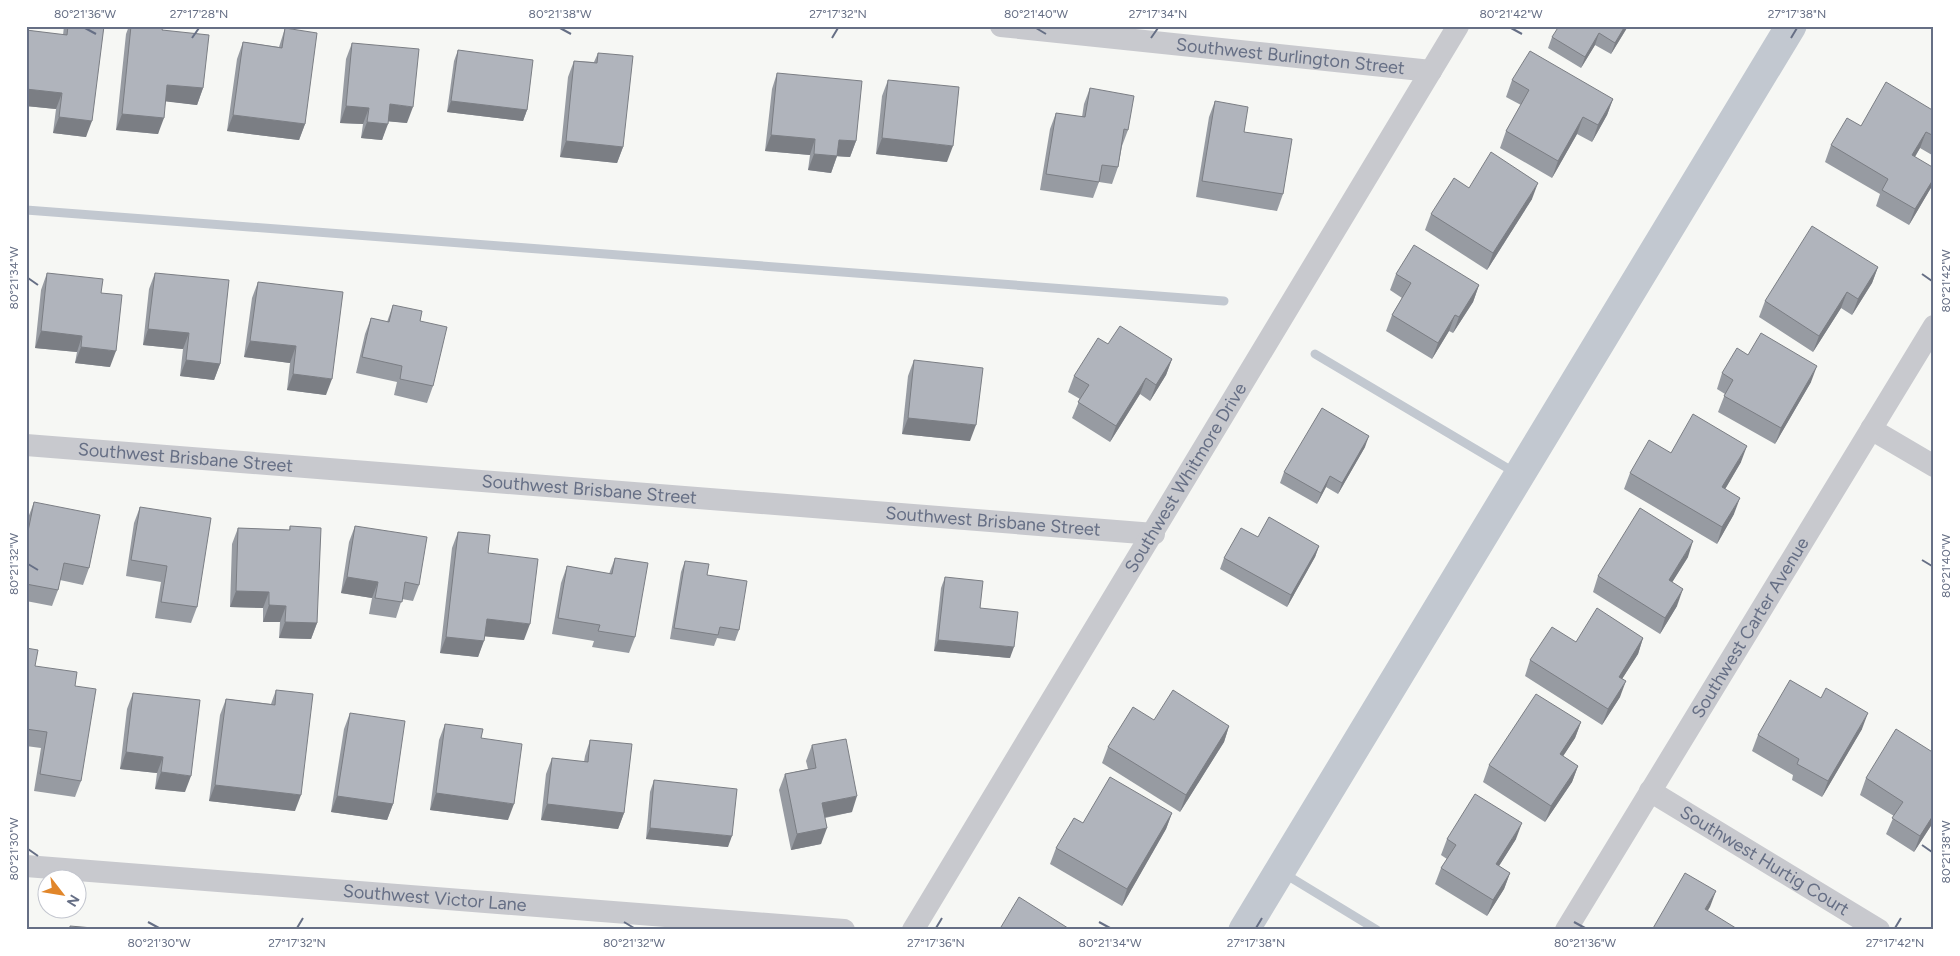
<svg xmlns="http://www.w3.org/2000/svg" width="1960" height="956" viewBox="0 0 1960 956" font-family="Figtree,sans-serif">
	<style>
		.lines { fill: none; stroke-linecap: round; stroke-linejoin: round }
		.stream { stroke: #c2c8d0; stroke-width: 9 }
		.canal { stroke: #c2c8d0; stroke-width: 31 }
		.minor { stroke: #c8c9ce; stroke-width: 22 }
		.wall { fill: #979ba2 }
		.shaded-wall { fill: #7b7e84 }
		.building { fill: #b0b4bc; stroke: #7b7e84 }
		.ticks { fill: none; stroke: #666f85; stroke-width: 2 }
		.labels { text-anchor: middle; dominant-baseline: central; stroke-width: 5; stroke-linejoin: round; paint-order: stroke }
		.street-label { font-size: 18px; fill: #666f85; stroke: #fff }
		.neatline { fill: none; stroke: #666f85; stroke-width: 2 }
		.ticks-label { font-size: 12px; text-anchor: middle; fill: #666f85 }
	</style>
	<rect width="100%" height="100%" fill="#f6f7f4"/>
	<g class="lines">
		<g class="stream">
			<path d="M26 210 1224 301"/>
			<path d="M1315 354 1519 475"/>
			<path d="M1280 871 1377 930"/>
		</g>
		<path class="canal" d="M1244 930 1791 26"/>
		<g class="minor">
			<path id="s1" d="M1001 26 1431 71"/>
			<path d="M1871 429 1934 466"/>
			<path id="s2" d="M26 445 1154 534"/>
			<path id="s3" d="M1650 791 1879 930"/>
			<path id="s4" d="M26 866 844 930"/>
			<path id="s5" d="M913 930 1458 26"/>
			<path id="s6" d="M1566 930 1934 326"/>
		</g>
	</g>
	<g class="wall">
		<path d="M64 26H104L86 137 53 133 56 109 26 106V30L63 35Z"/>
		<path d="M129 26H163L162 30 203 88 197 105 166 101 158 134 116 130 126 34Z"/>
		<path d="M285 28 305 124 299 140 227 131 237 59 243 42 279 47Z"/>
		<path d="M1627 28 1611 54 1595 45 1581 68 1548 48 1552 37Z"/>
		<path d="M352 43 407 123 388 121 382 140 361 138 363 124 340 123 346 59Z"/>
		<path d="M458 50 527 110 523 121 447 112 454 61Z"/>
		<path d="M598 53 623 147 617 163 560 157 568 77 574 61 594 62Z"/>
		<path d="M777 73 856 141 850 157 837 156 831 173 808 170 810 155 765 151 772 89Z"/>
		<path d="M888 80 947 162 876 154 882 96Z"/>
		<path d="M1512 80 1613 99 1607 115 1592 142 1577 134 1552 178 1500 148 1506 131 1521 105 1506 97Z"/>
		<path d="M1090 88 1128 130 1122 146 1118 167 1112 184 1099 182 1093 198 1040 190 1050 129 1056 113 1082 117 1084 104Z"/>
		<path d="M1215 101 1244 132 1283 194 1277 211 1196 197 1209 117Z"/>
		<path d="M1934 111V151L1932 155 1920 148 1915 157 1932 186 1909 225 1876 206 1880 194 1825 162 1831 145 1861 126Z"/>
		<path d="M1469 188 1532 199 1487 270 1425 230 1431 214Z"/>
		<path d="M1878 267 1872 283 1852 315 1841 308 1813 352 1759 317 1765 301Z"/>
		<path d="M47 273 101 293 110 367 75 363 77 352 35 348 41 290Z"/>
		<path d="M155 273 220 364 214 380 180 376 183 349 143 345 149 289Z"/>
		<path d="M1396 274 1479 285 1473 302 1453 333 1449 331 1432 359 1386 331 1392 315 1402 298 1390 290Z"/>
		<path d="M258 282 326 395 287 390 290 363 244 357 252 298Z"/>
		<path d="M393 305 420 321 433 386 427 403 394 395 397 382 356 373 365 334 371 318 387 322Z"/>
		<path d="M1108 344 1172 359 1166 375 1150 401 1140 394 1110 442 1072 418 1080 399 1068 392 1074 376Z"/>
		<path d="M1748 355 1811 382 1775 444 1718 412 1725 394 1717 389 1722 373Z"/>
		<path d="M914 360 970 441 902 434 908 376Z"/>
		<path d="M1365 447 1338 494 1326 487 1317 504 1280 483 1284 472Z"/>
		<path d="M1671 453 1741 462 1725 489 1734 514 1717 544 1624 489 1630 473Z"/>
		<path d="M34 502 89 568 83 585 60 580 58 590 52 606 26 601V528L28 518Z"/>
		<path d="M140 507 197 607 191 623 155 618 161 582 126 576 134 523Z"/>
		<path d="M290 526 317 623 311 639 279 638 280 622H263V608L230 607 232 544 238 528 289 530Z"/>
		<path d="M355 526 419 585 413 601 402 599 396 618 369 614 372 598 341 593 349 542Z"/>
		<path d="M458 532 488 553 524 640 485 636 478 657 440 653 452 548Z"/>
		<path d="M1258 537 1319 546 1315 557 1287 607 1220 569 1224 558Z"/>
		<path d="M1688 557 1672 582 1677 606 1660 634 1593 592 1598 576Z"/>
		<path d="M615 558 635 637 629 653 592 647 594 641 552 634 561 583 567 566 609 574Z"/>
		<path d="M685 561 707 575 739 630 735 641 717 638 714 646 670 639 681 572Z"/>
		<path d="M945 577 980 608 1010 658 934 651 941 588Z"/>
		<path d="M1643 638 1638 654 1622 679 1620 697 1602 725 1525 676 1530 660 1576 642Z"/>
		<path d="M26 648 35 666 75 686 81 781 75 797 34 791 41 748 26 746Z"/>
		<path d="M276 690 295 811 209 801 220 715 226 699 271 704Z"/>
		<path d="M133 693 185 792 155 789 157 773 120 769 127 709Z"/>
		<path d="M350 713 393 804 387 820 331 812 344 729Z"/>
		<path d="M1154 720 1229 726 1224 742 1180 812 1102 763 1108 747Z"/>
		<path d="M1581 722 1575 738 1563 756 1578 766 1572 782 1545 822 1483 782 1489 765Z"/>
		<path d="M445 724 481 738 508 820 430 810 439 740Z"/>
		<path d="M1862 729 1822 797 1792 780 1793 775 1752 751 1758 735Z"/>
		<path d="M590 740 624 813 618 829 541 820 546 774 552 758 584 762 585 756Z"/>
		<path d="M812 745 852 812 825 818 821 844 791 850 779 790 785 774 808 769 806 761Z"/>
		<path d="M1934 753V821L1914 852 1886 834 1894 816 1860 795 1866 778Z"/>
		<path d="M654 780 728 847 646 839 650 792Z"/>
		<path d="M1172 813 1166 829 1122 906 1050 864 1056 848 1083 823Z"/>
		<path d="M1447 839H1516L1499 866 1510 873 1504 889 1487 916 1435 884 1441 868 1447 859 1441 855Z"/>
		<path d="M1001 927 1071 930H1000Z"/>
	</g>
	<g class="shaded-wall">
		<path d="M1625 26H1628L1611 54 1615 43Z"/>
		<path d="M1599 33 1595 45 1581 68 1585 57Z"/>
		<path d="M167 85 203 88 197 105 162 101Z"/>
		<path d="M26 89 62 93 56 109 26 106Z"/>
		<path d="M1613 99 1607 115 1592 142 1598 125Z"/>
		<path d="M451 101 527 110 523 121 447 112Z"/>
		<path d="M390 104 413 107 407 123 384 121Z"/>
		<path d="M346 106 369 108 363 124 340 123Z"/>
		<path d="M122 114 164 118 158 134 116 130Z"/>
		<path d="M233 115 305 124 299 140 227 131Z"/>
		<path d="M59 117 92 121 86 137 53 133Z"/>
		<path d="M1583 117 1577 134 1552 178 1558 161Z"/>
		<path d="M367 122 388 124 382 140 361 138Z"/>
		<path d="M1926 132 1920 148 1906 171 1912 155Z"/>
		<path d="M771 135 815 139 810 155 765 151Z"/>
		<path d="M882 138 953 146 947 162 876 154Z"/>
		<path d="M839 140 856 141 850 157 833 156Z"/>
		<path d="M566 141 623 147 617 163 560 157Z"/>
		<path d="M814 154 837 156 831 173 808 170Z"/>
		<path d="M1934 178V182L1932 186 1909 225 1915 209Z"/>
		<path d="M1538 183 1532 199 1487 270 1493 253Z"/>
		<path d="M1878 267 1872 283 1852 315 1858 299Z"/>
		<path d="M1479 285 1473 302 1453 333 1459 317Z"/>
		<path d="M1847 292 1841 308 1813 352 1819 336Z"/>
		<path d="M1455 315 1449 331 1432 359 1438 343Z"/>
		<path d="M148 329 189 333 183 349 143 345Z"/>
		<path d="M41 331 82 336 77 352 35 348Z"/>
		<path d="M250 341 296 346 290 363 244 357Z"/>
		<path d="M81 347 116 351 110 367 75 363Z"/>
		<path d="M1172 359 1166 375 1150 401 1156 385Z"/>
		<path d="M186 360 220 364 214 380 180 376Z"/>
		<path d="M1817 366 1811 382 1775 444 1781 428Z"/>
		<path d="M293 374 332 379 326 395 287 390Z"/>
		<path d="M1146 378 1140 394 1110 442 1116 426Z"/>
		<path d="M908 418 976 425 970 441 902 434Z"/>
		<path d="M1369 436 1365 447 1338 494 1342 483Z"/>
		<path d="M1747 446 1741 462 1717 503 1722 487Z"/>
		<path d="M1330 476 1326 487 1317 504 1321 493Z"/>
		<path d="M1740 498 1734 514 1717 544 1722 527Z"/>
		<path d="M1693 541 1688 557 1663 597 1669 580Z"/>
		<path d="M1319 546 1315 557 1287 607 1291 595Z"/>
		<path d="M347 577 378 582 372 598 341 593Z"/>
		<path d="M1683 589 1677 606 1660 634 1665 618Z"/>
		<path d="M236 591 269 592 263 608 230 607Z"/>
		<path d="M269 605 286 606 280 622H263Z"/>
		<path d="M487 619 530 624 524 640 481 636Z"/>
		<path d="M285 622 317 623 311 639 279 638Z"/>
		<path d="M446 637 484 641 478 657 440 653Z"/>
		<path d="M1643 638 1638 654 1613 693 1619 677Z"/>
		<path d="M938 640 1014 647 1010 658 934 651Z"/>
		<path d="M1626 681 1620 697 1602 725 1608 709Z"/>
		<path d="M1868 713 1862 729 1822 797 1828 781Z"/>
		<path d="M1581 722 1575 738 1554 770 1560 754Z"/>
		<path d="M1229 726 1224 742 1180 812 1186 795Z"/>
		<path d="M126 752 163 757 157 773 120 769Z"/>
		<path d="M1578 766 1572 782 1545 822 1551 806Z"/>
		<path d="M161 772 191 776 185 792 155 789Z"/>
		<path d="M215 785 301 795 295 811 209 801Z"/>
		<path d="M436 793 514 804 508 820 430 810Z"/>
		<path d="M337 796 393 804 387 820 331 812Z"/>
		<path d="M857 796 852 812 816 819 822 803Z"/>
		<path d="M547 804 624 813 618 829 541 820Z"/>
		<path d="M1172 813 1166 829 1122 906 1127 889Z"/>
		<path d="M1934 814V821L1914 852 1920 836Z"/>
		<path d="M1522 823 1516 839 1490 880 1496 864Z"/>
		<path d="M650 828 732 836 728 847 646 839Z"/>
		<path d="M827 828 821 844 791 850 797 834Z"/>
		<path d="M1510 873 1504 889 1487 916 1493 900Z"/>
		<path d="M1716 891 1710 907 1699 926 1705 909Z"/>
	</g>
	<g class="building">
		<path d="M68 26H104L92 121 59 117 62 93 26 89V30L67 35Z"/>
		<path d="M131 26H163L162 30 209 35 203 88 167 85 164 118 122 114Z"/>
		<path d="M1559 26H1625L1615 43 1599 33 1585 57 1552 37Z"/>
		<path d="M285 28 317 33 305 124 233 115 243 42 282 48Z"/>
		<path d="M352 43 419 49 413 107 390 104 388 124 367 122 369 108 346 106Z"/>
		<path d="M458 50 533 60 527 110 451 101Z"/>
		<path d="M1530 51 1613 99 1598 125 1583 117 1558 161 1506 131 1529 90 1512 80Z"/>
		<path d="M598 53 633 56 623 147 566 141 574 61 597 63Z"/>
		<path d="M777 73 862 81 856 141 839 140 837 156 814 154 815 139 771 135Z"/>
		<path d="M888 80 959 87 953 146 882 138Z"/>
		<path d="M1886 82 1934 111V136L1926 132 1912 155 1934 168V178L1915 209 1882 190 1888 179 1831 145 1847 118 1861 126Z"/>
		<path d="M1090 88 1134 96 1128 130 1124 129 1118 167 1102 165 1099 182 1046 174 1056 113 1085 117Z"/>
		<path d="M1215 101 1248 107 1244 132 1292 139 1283 194 1202 181Z"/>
		<path d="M1491 152 1538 183 1493 253 1431 214 1454 178 1469 188Z"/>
		<path d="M1812 226 1878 267 1858 299 1847 292 1819 336 1765 301Z"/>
		<path d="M1414 245 1479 285 1459 317 1455 315 1438 343 1392 315 1411 283 1396 274Z"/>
		<path d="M47 273 103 279 101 293 122 295 116 351 81 347 82 336 41 331Z"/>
		<path d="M155 273 229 280 220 364 186 360 189 333 148 329Z"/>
		<path d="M258 282 343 292 332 379 293 374 296 346 250 341Z"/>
		<path d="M393 305 422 311 420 321 447 327 433 386 400 379 402 366 362 357 371 318 389 322Z"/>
		<path d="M1120 326 1172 359 1156 385 1146 378 1116 426 1078 402 1089 385 1074 376 1098 338 1108 344Z"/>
		<path d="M1761 333 1817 366 1781 428 1724 396 1733 380 1722 373 1737 348 1748 355Z"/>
		<path d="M914 360 983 368 976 425 908 418Z"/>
		<path d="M1322 408 1369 436 1342 483 1330 476 1321 493 1284 472Z"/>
		<path d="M1693 414 1747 446 1722 487 1740 498 1722 527 1630 473 1649 440 1671 453Z"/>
		<path d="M34 502 100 515 89 568 64 563 58 590 26 584V541Z"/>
		<path d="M140 507 211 518 197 607 161 602 167 566 131 560Z"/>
		<path d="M1640 508 1693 541 1669 580 1683 589 1665 618 1598 576Z"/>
		<path d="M1269 517 1319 546 1291 595 1224 558 1241 528 1258 537Z"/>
		<path d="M290 526 321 528 317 623 285 622 286 606 269 605V592L236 591 238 528 290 530Z"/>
		<path d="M355 526 427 537 419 585 405 582 402 602 375 598 378 582 347 577Z"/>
		<path d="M458 532 490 535 488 553 538 559 530 624 487 619 484 641 446 637Z"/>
		<path d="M615 558 648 563 635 637 598 631 600 625 558 618 567 566 612 574Z"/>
		<path d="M685 561 709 564 707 575 747 581 739 630 720 627 718 635 674 628Z"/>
		<path d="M945 577 983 581 980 608 1018 612 1014 647 938 640Z"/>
		<path d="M1597 608 1643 638 1619 677 1626 681 1608 709 1530 660 1552 627 1576 642Z"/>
		<path d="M26 648 38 650 35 666 77 672 75 686 96 689 81 781 40 774 47 732 26 729Z"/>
		<path d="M1790 680 1821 698 1826 688 1868 713 1828 781 1797 764 1799 759 1758 735Z"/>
		<path d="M276 690 313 694 301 795 215 785 226 699 275 705Z"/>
		<path d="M1173 690 1229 726 1186 795 1108 747 1133 707 1154 720Z"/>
		<path d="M133 693 200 700 191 776 161 772 163 757 126 752Z"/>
		<path d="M1536 694 1581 722 1560 754 1578 766 1551 806 1489 765Z"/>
		<path d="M350 713 405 721 393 804 337 796Z"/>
		<path d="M445 724 483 729 481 738 522 744 514 804 436 793Z"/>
		<path d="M1896 729 1934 753V814L1920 836 1892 818 1903 802 1866 778Z"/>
		<path d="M846 739 857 796 822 803 827 828 797 834 785 774 816 768 812 745Z"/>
		<path d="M590 740 632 744 624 813 547 804 552 758 588 762Z"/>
		<path d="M1110 777 1172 813 1127 889 1056 848 1074 818 1083 823Z"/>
		<path d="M654 780 737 789 732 836 650 828Z"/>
		<path d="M1475 794 1522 823 1496 864 1510 873 1493 900 1441 868 1456 845 1447 839Z"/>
		<path d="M1685 873 1716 891 1705 909 1739 930H1652Z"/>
		<path d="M1019 897 1071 930H1006L1001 927Z"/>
		<path d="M70 926 104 929 70 930Z"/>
	</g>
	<path class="ticks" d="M85 28 96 34M560 28 571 34M1036 28 1046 34M1511 28 1522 34M192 38 199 28M832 38 838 28M1151 38 1158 28M1791 38 1797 28M1922 274 1932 281M28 278 38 285M1922 560 1932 566M28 564 38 570M1922 845 1932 852M28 849 38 856M148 922 159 928M624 922 634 928M1099 922 1110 928M1574 922 1585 928M297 928 303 918M936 928 942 918M1256 928 1262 918M1895 928 1901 918"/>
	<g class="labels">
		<g class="street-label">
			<text stroke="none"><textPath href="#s1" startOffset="291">Southwest Burlington Street</textPath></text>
			<text stroke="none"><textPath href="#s2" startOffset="160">Southwest Brisbane Street</textPath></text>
			<text stroke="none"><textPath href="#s5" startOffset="528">Southwest Whitmore Drive</textPath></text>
			<text stroke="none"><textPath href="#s2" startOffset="565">Southwest Brisbane Street</textPath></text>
			<text stroke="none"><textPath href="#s2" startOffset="970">Southwest Brisbane Street</textPath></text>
			<text stroke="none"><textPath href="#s6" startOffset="354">Southwest Carter Avenue</textPath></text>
			<text stroke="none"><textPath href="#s3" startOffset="134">Southwest Hurtig Court</textPath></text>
			<text stroke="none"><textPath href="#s4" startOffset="410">Southwest Victor Lane</textPath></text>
		</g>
	</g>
	<rect width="1960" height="956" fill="none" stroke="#ffffff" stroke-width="55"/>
	<g transform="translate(62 894) rotate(121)"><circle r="24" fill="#ffffff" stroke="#c2c5ce"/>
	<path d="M0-4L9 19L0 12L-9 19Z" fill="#e1862a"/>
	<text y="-8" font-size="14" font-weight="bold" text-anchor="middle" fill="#666f85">N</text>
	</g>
	<rect x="28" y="28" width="1904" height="900" class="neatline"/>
	<g class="ticks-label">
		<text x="85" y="18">80°21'36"W</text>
		<text x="199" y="18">27°17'28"N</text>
		<text x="560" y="18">80°21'38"W</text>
		<text x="838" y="18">27°17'32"N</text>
		<text x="1036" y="18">80°21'40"W</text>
		<text x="1158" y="18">27°17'34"N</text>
		<text x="1511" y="18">80°21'42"W</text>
		<text x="1797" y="18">27°17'38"N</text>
		<text transform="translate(14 278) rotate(-90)" y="4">80°21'34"W</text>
		<text transform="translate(1946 281) rotate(-90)" y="4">80°21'42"W</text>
		<text transform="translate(14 564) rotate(-90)" y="4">80°21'32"W</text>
		<text transform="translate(1946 566) rotate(-90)" y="4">80°21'40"W</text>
		<text transform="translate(14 849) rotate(-90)" y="4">80°21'30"W</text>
		<text transform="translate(1946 852) rotate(-90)" y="4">80°21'38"W</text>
		<text x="159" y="947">80°21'30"W</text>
		<text x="297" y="947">27°17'32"N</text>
		<text x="634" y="947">80°21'32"W</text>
		<text x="936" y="947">27°17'36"N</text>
		<text x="1110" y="947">80°21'34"W</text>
		<text x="1256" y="947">27°17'38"N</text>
		<text x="1585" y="947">80°21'36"W</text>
		<text x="1895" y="947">27°17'42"N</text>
	</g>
</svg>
